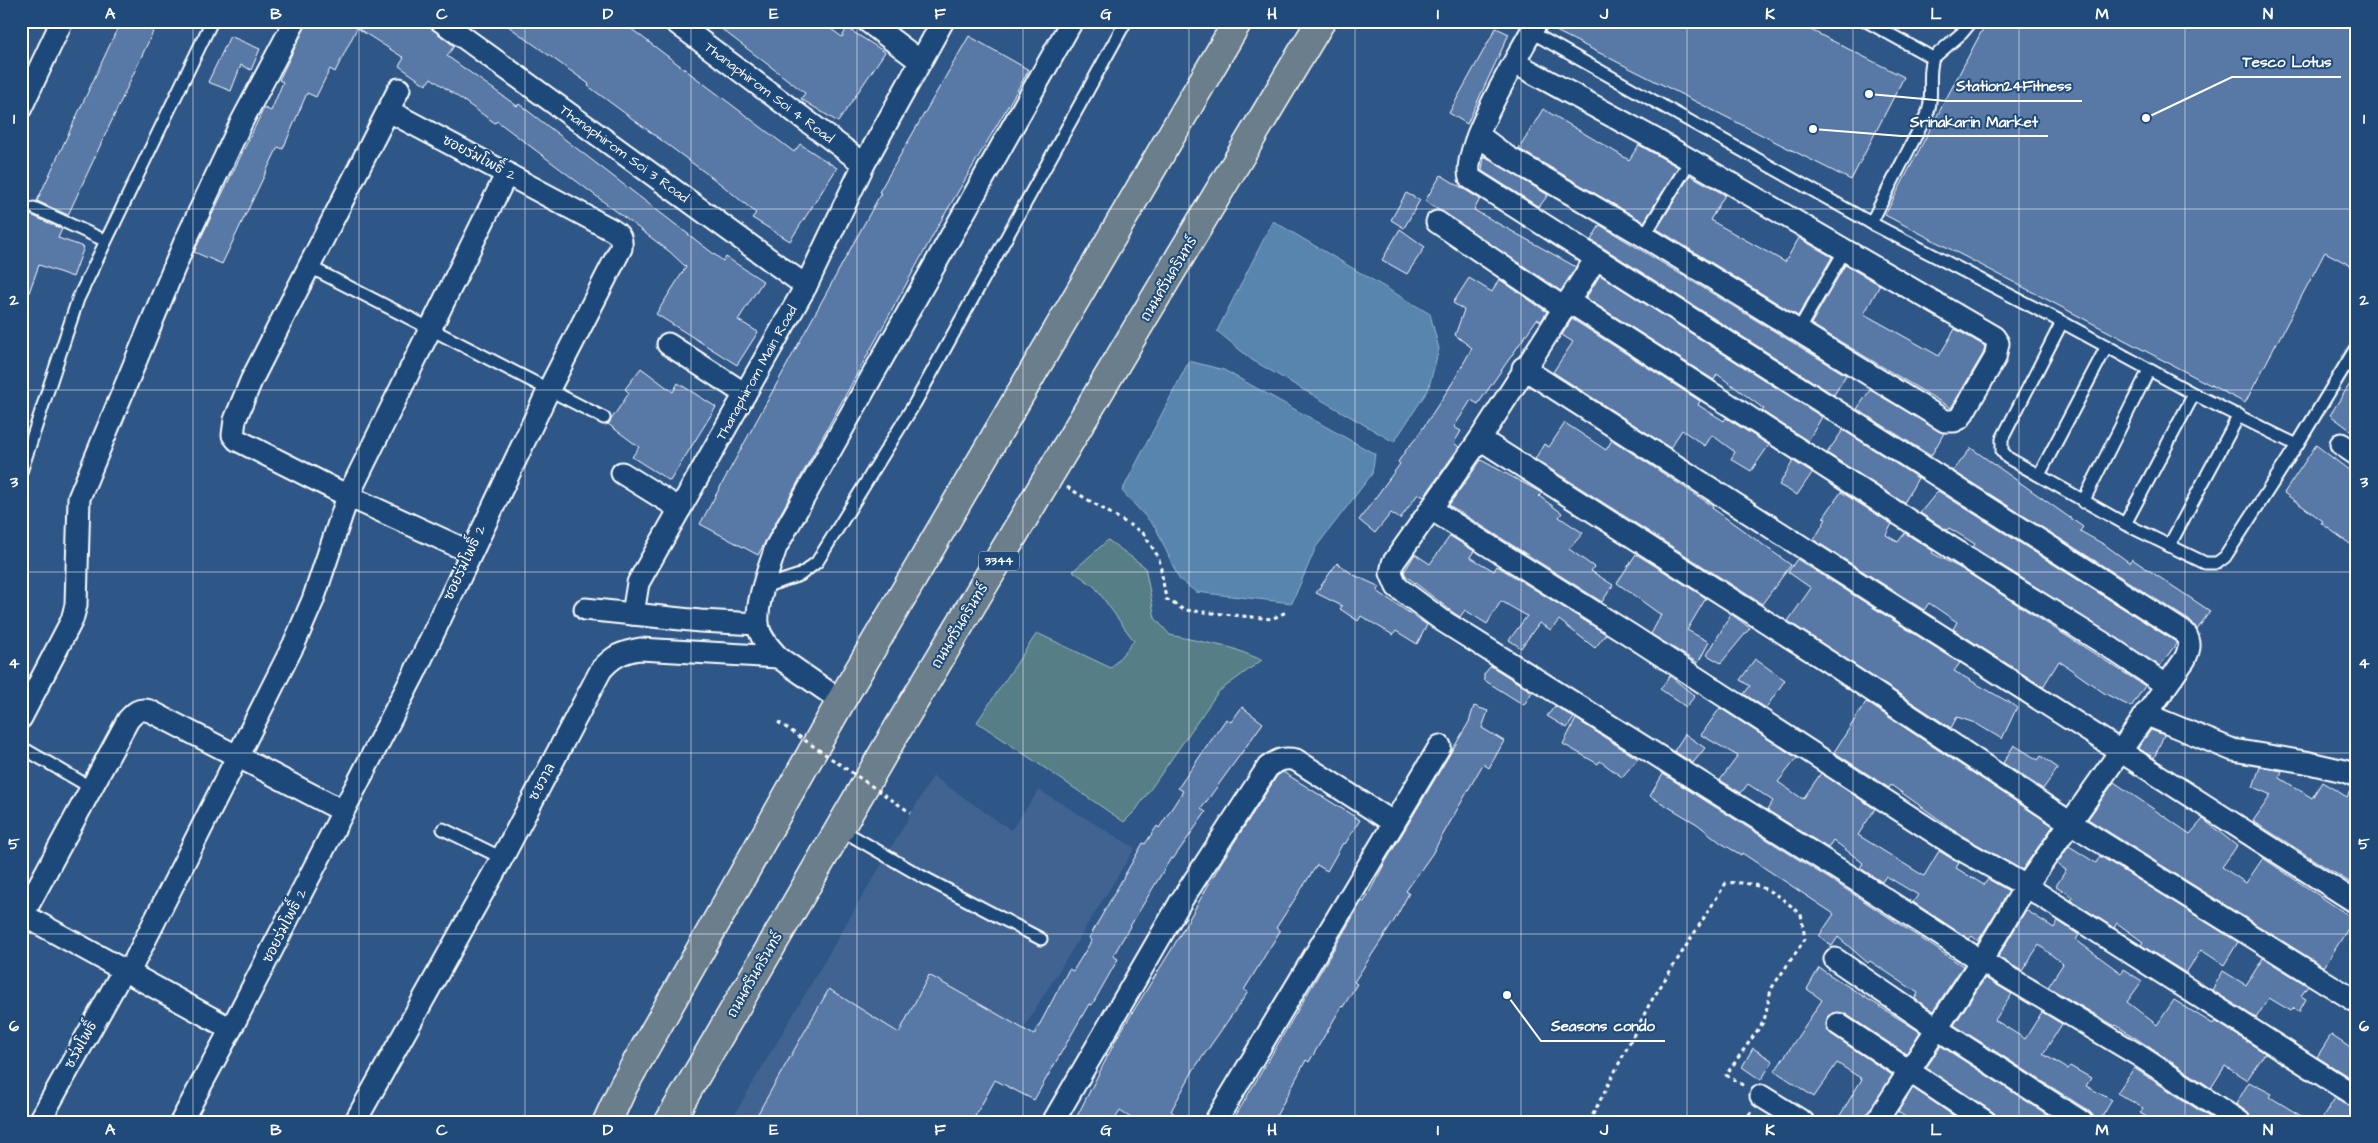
<svg xmlns="http://www.w3.org/2000/svg" width="2378" height="1143" viewBox="0 0 2378 1143" font-family="'Architects Daughter','Playpen Sans Thai',sans-serif">
	<style>
		.built { fill: #3f6392 }
		.green { fill: #547e86; stroke: #aabec2 }
		.water { fill: #5885ad; stroke: #9bb6ce }
		.building { fill: #5978a6; stroke: #fff }
		.lines { fill: none; stroke-linecap: round; stroke-linejoin: round }
		.lane-casing { stroke: #fff; stroke-width: 15 }
		.street-casing { stroke: #fff; stroke-width: 25 }
		.primary-casing { stroke: #fff; stroke-width: 31 }
		.path { stroke: #fff; stroke-width: 3; stroke-dasharray: 4 4; stroke-linecap: butt }
		.lane { stroke: #1f4a7a; stroke-width: 11 }
		.street { stroke: #1f4a7a; stroke-width: 21 }
		.primary { stroke: #6b7e8b; stroke-width: 28 }
		.path-bridge { stroke: #fff; stroke-width: 3; stroke-dasharray: 4 4; stroke-linecap: butt }
		.grid { fill: none; stroke: #fff; stroke-width: 1; stroke-opacity: 0.55 }
		.labels { text-anchor: middle; dominant-baseline: central; stroke-width: 4; stroke-linejoin: round; paint-order: stroke }
		.shield { fill: #1f4a7a; stroke: #bcc9d7; stroke-width: 1 }
		.shield-label { font-size: 12px; font-weight: bold; fill: #fff }
		.street-label { font-size: 14px; fill: #fff; stroke: #1f4a7a }
		.leader { fill: none; stroke: #fff; stroke-width: 2 }
		.callout-dot { fill: #fff; stroke: #1f4a7a; stroke-width: 2 }
		.callout-label { font-size: 15px; text-anchor: middle; font-weight: bold; fill: #fff; stroke: #1f4a7a; stroke-width: 4; stroke-linejoin: round; paint-order: stroke }
		.neatline { fill: none; stroke: #fff; stroke-width: 2 }
		.grid-label { font-size: 16px; text-anchor: middle; font-weight: bold; fill: #fff }
	</style>
	<rect width="100%" height="100%" fill="#2e5686"/>
	<filter id="ink" filterUnits="userSpaceOnUse"><feTurbulence type="fractalNoise" baseFrequency=".02" numOctaves="2"/><feDisplacementMap in="SourceGraphic" scale="10" xChannelSelector="R" yChannelSelector="G"/><feConvolveMatrix kernelMatrix="1 2 1 2 8 2 1 2 1" color-interpolation-filters="sRGB"/></filter>
	<g filter="url(#ink)">
		<path class="built" d="M933 776 1011 830 1039 790 1135 848 1023 1029 974 1122H730Z"/>
		<path class="green" d="M1108 540 1145 567 1155 618 1170 635 1232 648 1262 660 1218 692 1136 810 1124 822 977 722 1037 633 1111 668 1134 641 1095 587 1073 571Z"/>
		<g class="water">
			<path d="M1273 221 1430 314 1439 349 1428 390 1394 442 1252 360 1217 331Z"/>
			<path d="M1189 361 1224 370 1375 454 1372 474 1316 547 1292 603 1196 592 1179 579 1156 528 1122 491Z"/>
		</g>
		<g class="building">
			<path d="M121 21H158L68 215 37 201Z"/>
			<path d="M308 21H422L454 46 447 56 517 106 519 104 723 261 726 257 763 281 738 320 758 332 737 365 656 314 686 267 670 252 497 121 495 123 431 78 426 85 399 66 404 58 357 28 335 72 330 69 316 97 307 93 283 149 278 147 222 264 194 252 264 108 271 111 283 82 279 80Z"/>
			<path d="M501 21H621L794 152 800 144 837 168 790 241 752 218 756 213 722 185 588 86 589 84Z"/>
			<path d="M711 21H820L842 37 847 28 885 52 838 122 801 99 805 93Z"/>
			<path d="M1549 21H1793L1904 77 1851 180 1548 27Z"/>
			<path d="M1987 21H2357V269L2325 252 2245 403 1885 215Z"/>
			<path d="M1496 28 1509 34 1467 124 1449 113Z"/>
			<path d="M230 36 260 49 251 70 241 65 231 91 208 82Z"/>
			<path d="M969 36 1029 70 938 226 758 555 700 524 881 193 879 192Z"/>
			<path d="M1543 109 1629 160 1639 145 1678 167 1644 222 1519 149Z"/>
			<path d="M1484 156 1548 195 1539 207 1482 171Z"/>
			<path d="M1441 175 1480 199 1474 210 1576 267 1561 291 1425 201Z"/>
			<path d="M1690 175 1725 195 1710 220 1785 262 1799 238 1832 257 1798 316 1657 229Z"/>
			<path d="M1406 193 1420 200 1404 228 1391 220Z"/>
			<path d="M31 215 62 229 58 238 84 247 73 277 39 265 23 309 21 233Z"/>
			<path d="M1600 225 1846 375 1834 395 1591 240Z"/>
			<path d="M1400 229 1425 247 1407 274 1382 260Z"/>
			<path d="M1845 265 1880 285 1864 314 1939 356 1955 329 1985 346 1983 354 1951 408 1811 324Z"/>
			<path d="M1600 275 1822 417 1808 441 1762 411 1764 409 1717 374 1714 380 1586 298Z"/>
			<path d="M1469 278 1492 292 1499 279 1547 312 1541 321 1537 319 1478 404 1471 400 1454 427 1461 431 1454 443 1459 447 1424 497 1418 494 1400 519 1391 513 1375 533 1359 520 1400 464 1398 462 1406 450 1417 437 1453 382 1472 348 1455 335 1464 310 1453 303Z"/>
			<path d="M1572 319 1700 401 1698 405 1724 421 1726 418 1769 445 1751 471 1731 459 1735 452 1712 435 1705 446 1682 430 1670 448 1553 372 1573 342 1562 335Z"/>
			<path d="M641 368 673 392 678 383 716 407 670 481 632 457 639 447 608 424 629 393 625 389Z"/>
			<path d="M2357 373V435L2330 415Z"/>
			<path d="M1870 390 1944 433 1931 456 1857 409Z"/>
			<path d="M1565 423 1606 450 1612 440 1713 506 1712 508 1791 565 1762 604 1535 459 1544 444 1549 447Z"/>
			<path d="M1843 430 1918 478 1904 503 1827 453Z"/>
			<path d="M2316 445 2350 471 2349 473 2357 479V549L2321 523 2323 521 2284 493Z"/>
			<path d="M1971 448 2083 527 2080 531 2105 545 2130 563 2132 559 2210 611 2197 630 2192 622 1953 471Z"/>
			<path d="M1481 460 1542 493 1539 496 1562 513 1559 517 1583 533 1569 549 1594 567 1591 571 1613 585 1602 602 1449 505Z"/>
			<path d="M1793 461 1812 473 1797 495 1779 485Z"/>
			<path d="M1938 491 2176 642V644L2160 666 1973 547 1975 544 1949 528 1947 530 1920 513Z"/>
			<path d="M1841 492 1892 524 1886 535 1898 542 1905 533 1933 551 1932 553 1960 568 2145 686 2131 707 2104 693 2059 661 2043 687 1953 629 1957 622 1929 603 1924 610 1814 540 1826 519 1823 518Z"/>
			<path d="M1450 536 1474 551 1470 557 1494 571 1497 566 1606 634 1595 648 1559 620 1551 630 1539 623 1521 648 1509 640 1527 616 1501 601 1487 624 1465 610 1460 617 1454 613 1406 576 1404 572 1415 554 1430 564Z"/>
			<path d="M1636 554 1706 598 1687 630 1709 642 1698 663 1651 634 1661 615 1617 583Z"/>
			<path d="M1797 559 1960 663 1954 671 2017 707 2002 739 1975 723 1957 717 1951 728 1788 621 1811 588 1788 572Z"/>
			<path d="M1337 563 1354 575 1380 587 1377 591 1427 625 1417 644 1396 631 1393 635 1361 616 1358 621 1340 609 1342 606 1316 593Z"/>
			<path d="M1731 614 1750 628 1721 663 1707 655Z"/>
			<path d="M1755 659 1785 680 1766 708 1744 694 1750 686 1740 680Z"/>
			<path d="M1491 666 1532 692 1524 705 1484 680V674Z"/>
			<path d="M1670 676 1695 696 1686 707 1660 689Z"/>
			<path d="M1866 702 2053 826 2022 870 1961 835 1891 785 1889 788 1834 752Z"/>
			<path d="M1474 706 1488 711 1482 728 1504 741 1489 768 1483 764 1432 854 1406 891 1409 893 1394 921 1354 982 1357 984 1343 1007 1342 1006 1309 1062 1306 1060 1273 1122H1232L1362 901 1364 902 1386 861 1469 722Z"/>
			<path d="M1555 706 1574 718 1567 728 1547 716Z"/>
			<path d="M1242 707 1263 723 1201 809 1206 812 1173 859 1171 858 1129 928 1113 956 1118 959 1092 1005 1089 1004 1034 1100 995 1080 972 1122H753L829 989 899 1033 929 975 1034 1035 1069 969 1073 971 1092 940 1089 938 1143 843 1145 844 1157 826 1159 828 1183 791 1178 788 1226 719 1231 722Z"/>
			<path d="M1720 708 1797 758 1778 782 1803 799 1821 773 1875 809 1858 835 1898 860 1924 876 1939 851 1959 863 1956 868 1984 885 1988 879 2009 891 1978 941 1972 936 1969 939 1913 902 1918 895 1886 876 1882 882 1860 868 1863 863 1833 840 1828 848 1767 810 1773 801 1748 784 1741 793 1720 780 1738 756 1701 735Z"/>
			<path d="M1576 719 1638 759 1622 777 1600 761 1598 764 1563 744Z"/>
			<path d="M2151 730 2164 735 2154 758 2138 748Z"/>
			<path d="M1685 734 1705 748 1693 763 1674 751Z"/>
			<path d="M2014 745 2038 760 2041 756 2058 768 2043 789 2003 763Z"/>
			<path d="M2260 767 2282 771 2280 778 2312 798 2322 782 2347 797 2353 788H2357V887L2253 821 2271 795 2253 787Z"/>
			<path d="M1283 772 1360 820 1345 844 1343 843 1327 871 1317 865 1276 928 1280 931 1244 990 1248 992 1194 1069 1171 1111 1185 1122H1137L1120 1111 1113 1122H1074L1118 1036 1173 947 1221 863 1277 776Z"/>
			<path d="M1663 774 1847 890 1963 966 1933 1011 1915 999 1918 993 1870 961 1868 963 1838 937 1832 946 1819 936 1834 914 1742 853 1741 855 1721 843 1697 824 1650 796Z"/>
			<path d="M2114 782 2190 834 2203 819 2237 846 2222 867 2246 883 2263 858 2354 919 2324 967 2088 819Z"/>
			<path d="M2069 846 2096 863 2100 856 2238 942 2224 965 2201 950 2186 973 2141 945 2143 942 2117 923 2114 928 2071 900 2073 897 2056 886 2066 870 2057 864Z"/>
			<path d="M2026 910 2054 928 2058 921 2079 935 2076 940 2121 973 2123 969 2142 981 2127 1002 2157 1025 2174 1000 2213 1024 2215 1021 2265 1053 2247 1080 2225 1066 2211 1088 2116 1025 2115 1026 2048 987 2063 964 2039 945 2022 971 1998 957Z"/>
			<path d="M2263 958 2308 986 2301 996 2306 999 2299 1012 2294 1008 2291 1011 2269 998 2256 1018 2212 990 2223 971 2246 985Z"/>
			<path d="M1819 968 1920 1032 1906 1054 1844 1013H1833L1827 1018V1029L1831 1034 1892 1075 1864 1122H1836L1862 1079 1837 1063 1814 1097 1775 1071 1822 1000 1807 989Z"/>
			<path d="M1985 978 2012 994 1995 1020 2025 1039 2042 1012 2062 1024 2043 1054 2068 1069 2070 1066 2091 1078 2086 1086 2112 1100 2099 1122 2089 1111 1954 1025Z"/>
			<path d="M2331 1035 2355 1051 2357 1048V1082L2317 1057Z"/>
			<path d="M1941 1046 2059 1122H1998L1993 1112 1926 1068Z"/>
			<path d="M1753 1048 1773 1061 1761 1080 1742 1067Z"/>
			<path d="M2134 1068 2217 1122H2155L2140 1113 2143 1108 2117 1093Z"/>
			<path d="M2249 1082 2272 1094 2270 1097 2311 1122H2252L2247 1112 2236 1104Z"/>
			<path d="M1913 1088 1963 1122H1913L1898 1112Z"/>
			<path d="M2335 1098 2357 1109V1116L2352 1122H2320Z"/>
		</g>
		<g class="lines">
			<g class="lane-casing">
				<g id="lane">
					<path d="M1866 21 1933 58C1927 77 1934 94 1928 112L1871 223 2062 322 2194 394 2297 445 2357 346"/>
					<path d="M1531 32 1871 223"/>
					<path d="M1933 58 1962 33 1972 21"/>
					<path d="M34 208 104 240"/>
					<path d="M1644 236 1690 161"/>
					<path d="M310 267 604 418"/>
					<path d="M2062 322 2002 439V451L2008 458 2125 524 2194 394"/>
					<path d="M1799 329 1845 250"/>
					<path d="M21 472 78 299 212 21"/>
					<path d="M2039 475 2107 346"/>
					<path d="M2083 502 2149 370"/>
					<path d="M2125 524 2205 563H2217L2225 557 2297 445"/>
					<path d="M2169 546 2239 415"/>
					<path d="M763 587 800 575 817 562 915 403 1126 21"/>
					<path d="M21 747 90 787"/>
					<path d="M443 829 502 858"/>
					<path d="M840 829 921 876 1041 939"/>
				</g>
			</g>
			<g class="street-casing">
				<g id="street">
					<path d="M441 21 806 286"/>
					<path d="M674 21 864 164"/>
					<path d="M867 21 920 61"/>
					<path d="M1537 21C1521 52 1460 149 1470 178L2185 633C2191 643 2190 648 2185 659L2026 886 1981 961 1876 1122"/>
					<path d="M399 89 251 381 235 420 233 435 237 440 348 496 470 552"/>
					<path d="M21 108 62 21"/>
					<path d="M1478 135 1506 156 1644 236 1945 421H1954L1960 418 1995 358 1998 343 1994 337 1656 140 1515 63"/>
					<path d="M1437 222 1564 308"/>
					<path d="M1595 260 1480 439 1393 563 1391 573 1397 587 1443 621 1854 879 1981 961 2138 1055 2240 1122"/>
					<path d="M1568 301 1992 574 2111 648 2166 685"/>
					<path d="M668 344 745 394"/>
					<path d="M1523 368 2357 903"/>
					<path d="M1480 439 1829 662 2069 822 2357 1002"/>
					<path d="M2341 444 2357 455"/>
					<path d="M622 473 680 509"/>
					<path d="M1431 509 1632 636 1955 846 2026 886 2357 1097"/>
					<path d="M585 609 633 614"/>
					<path d="M758 624 700 621 633 614 638 583 806 286 864 164 943 21"/>
					<path d="M778 657C770 648 759 637 758 624 756 601 769 569 776 547L1072 21"/>
					<path d="M2145 714 2233 750 2305 762 2344 771 2357 776"/>
					<path d="M21 718 72 620 76 605 79 498 184 244 242 121 295 21"/>
					<path d="M1835 959 1936 1028 2082 1122"/>
					<path d="M129 972 294 644 313 600 348 496 507 173"/>
					<path d="M1838 1024 1986 1122"/>
					<path d="M231 1029 27 917 25 911 128 720C135 712 139 708 150 711L343 811"/>
					<path d="M1761 1096 1803 1122"/>
					<path d="M39 1122 124 969"/>
					<path d="M181 1122 231 1029 415 672 549 389 621 248C622 238 620 235 612 230L389 111"/>
					<path d="M355 1122 502 858 601 670C613 656 622 652 640 649L778 657 841 701"/>
					<path d="M1053 1122 1181 901 1268 767C1278 760 1284 757 1296 760L1394 823"/>
					<path d="M1215 1122 1440 746"/>
				</g>
			</g>
			<g class="primary-casing">
				<g id="primary">
					<path d="M607 1122 624 1085 841 701 1238 21"/>
					<path d="M669 1122 894 735 1321 21"/>
				</g>
			</g>
			<g class="path">
				<path d="M1067 487 1143 533 1159 558 1166 599 1184 610 1272 619 1286 612"/>
				<path d="M1589 1122 1650 1003 1726 883C1759 880 1777 894 1801 914L1805 939 1771 989 1764 1021 1726 1075 1746 1087"/>
				<path d="M1744 1122 1751 1112"/>
			</g>
			<use href="#lane" class="lane"/>
			<use href="#street" class="street"/>
			<use href="#primary" class="primary"/>
			<path class="path-bridge" d="M778 722 911 813"/>
		</g>
	</g>
	<path class="grid" d="M193 21V1122M359 21V1122M525 21V1122M691 21V1122M857 21V1122M1023 21V1122M1189 21V1122M1355 21V1122M1521 21V1122M1687 21V1122M1853 21V1122M2019 21V1122M2185 21V1122M21 209H2357M21 390H2357M21 572H2357M21 753H2357M21 934H2357"/>
	<g class="labels">
		<rect class="shield" x="979" y="551.5" width="40" height="19" rx="4"/>
		<g class="shield-label">
			<text x="999" y="561">3344</text>
		</g>
		<g class="street-label">
			<text transform="translate(769 93) rotate(37)">Thanaphirom Soi 4 Road</text>
			<text transform="translate(624 154) rotate(36)">Thanaphirom Soi 3 Road</text>
			<text transform="translate(479 158) rotate(28)">ซอยร่มโพธิ์ 2</text>
			<text transform="translate(1169 279) rotate(-59)">ถนนศรีนครินทร์</text>
			<text transform="translate(757 373) rotate(-61)">Thanaphirom Main Road</text>
			<text transform="translate(465 563) rotate(-65)">ซอยร่มโพธิ์ 2</text>
			<text transform="translate(960 626) rotate(-59)">ถนนศรีนครินทร์</text>
			<text transform="translate(542 782) rotate(-62)">ซ.ชวาล</text>
			<text transform="translate(285 926) rotate(-63)">ซอยร่มโพธิ์ 2</text>
			<text transform="translate(755 975) rotate(-60)">ถนนศรีนครินทร์</text>
			<text transform="translate(81 1045) rotate(-61)">ซ.ร่มโพธิ์</text>
		</g>
	</g>
	<path class="leader" d="M2146 118L2232 77H2341M1869 94L1946 101H2082M1813 129L1901 136H2048M1507 995L1541 1041H1665"/>
	<g class="callout-dot">
		<circle cx="2146" cy="118" r="5"/>
		<circle cx="1869" cy="94" r="5"/>
		<circle cx="1813" cy="129" r="5"/>
		<circle cx="1507" cy="995" r="5"/>
	</g>
	<g class="callout-label">
		<text x="2287" y="67">Tesco Lotus</text>
		<text x="2014" y="91">Station24Fitness</text>
		<text x="1974" y="127">Srinakarin Market</text>
		<text x="1603" y="1031">Seasons condo</text>
	</g>
	<rect width="2378" height="1143" fill="none" stroke="#1f4a7a" stroke-width="55"/>
	<rect x="28" y="28" width="2322" height="1088" class="neatline"/>
	<g class="grid-label">
		<text x="110" y="19">A</text>
		<text x="276" y="19">B</text>
		<text x="442" y="19">C</text>
		<text x="608" y="19">D</text>
		<text x="774" y="19">E</text>
		<text x="940" y="19">F</text>
		<text x="1106" y="19">G</text>
		<text x="1272" y="19">H</text>
		<text x="1438" y="19">I</text>
		<text x="1604" y="19">J</text>
		<text x="1770" y="19">K</text>
		<text x="1936" y="19">L</text>
		<text x="2102" y="19">M</text>
		<text x="2268" y="19">N</text>
		<text x="14" y="124">1</text>
		<text x="2364" y="124">1</text>
		<text x="14" y="305">2</text>
		<text x="2364" y="305">2</text>
		<text x="14" y="487">3</text>
		<text x="2364" y="487">3</text>
		<text x="14" y="668">4</text>
		<text x="2364" y="668">4</text>
		<text x="14" y="849">5</text>
		<text x="2364" y="849">5</text>
		<text x="14" y="1031">6</text>
		<text x="2364" y="1031">6</text>
		<text x="110" y="1135">A</text>
		<text x="276" y="1135">B</text>
		<text x="442" y="1135">C</text>
		<text x="608" y="1135">D</text>
		<text x="774" y="1135">E</text>
		<text x="940" y="1135">F</text>
		<text x="1106" y="1135">G</text>
		<text x="1272" y="1135">H</text>
		<text x="1438" y="1135">I</text>
		<text x="1604" y="1135">J</text>
		<text x="1770" y="1135">K</text>
		<text x="1936" y="1135">L</text>
		<text x="2102" y="1135">M</text>
		<text x="2268" y="1135">N</text>
	</g>
</svg>
